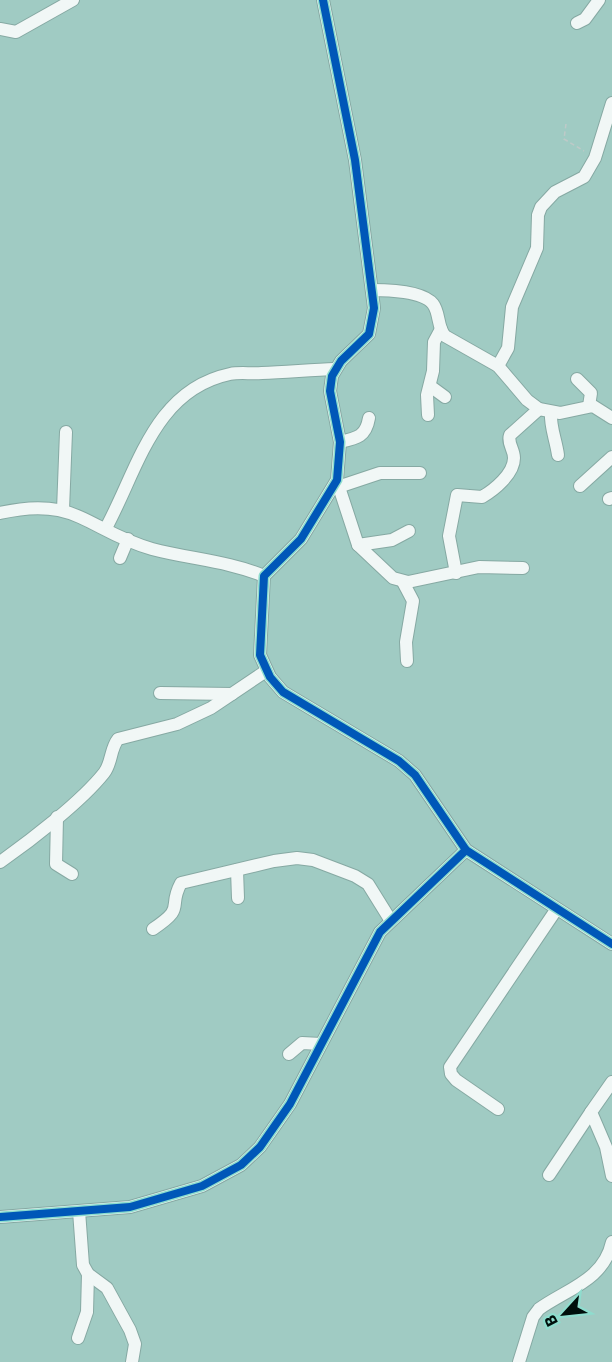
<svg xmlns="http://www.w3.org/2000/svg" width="612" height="1362" viewBox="0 0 612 1362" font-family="'Open Sans',sans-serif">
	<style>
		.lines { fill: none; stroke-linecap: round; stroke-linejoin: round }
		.minor-casing { stroke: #86a9a3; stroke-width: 14 }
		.path { stroke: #becac8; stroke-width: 1.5; stroke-dasharray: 4.5 3; stroke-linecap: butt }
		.minor { stroke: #f1f7f6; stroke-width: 12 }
		.cycleway-casing { stroke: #8eddce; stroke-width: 11 }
		.cycleway { stroke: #0057b8; stroke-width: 8 }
	</style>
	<rect width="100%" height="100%" fill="#a0cbc3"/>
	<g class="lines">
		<g class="minor-casing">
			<g id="minor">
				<path d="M323 0 355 160 374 308 369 334 341 361 332 376 330 391 340 442 337 480 301 539 264 576 260 655 270 677 283 692 399 761 415 775 466 850 612 944"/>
				<path d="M577 23 585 19 599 0"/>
				<path d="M0 29 16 32 73 0"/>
				<path d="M372 290C387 290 423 291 433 304 440 313 437 327 445 336L498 366 527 400 539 409 560 413 593 406 612 418"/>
				<path d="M498 366 508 348 512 307 537 248 538 215 541 207 555 192 584 177 595 158 612 103"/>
				<path d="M577 379 591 393 589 406"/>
				<path d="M430 386 445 397"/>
				<path d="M551 413C550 427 556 440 558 455"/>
				<path d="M428 415 427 395 433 371 434 342 441 329"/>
				<path d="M340 442C358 438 366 436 369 418"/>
				<path d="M580 486 612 457"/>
				<path d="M339 487 358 545 393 578 408 582 479 567 523 568"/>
				<path d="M332 489 380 473H420"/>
				<path d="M609 499 612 498"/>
				<path d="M63 510 66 432"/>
				<path d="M0 513C77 495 88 531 152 549 190 559 228 561 264 576"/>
				<path d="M106 528C138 469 154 390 230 374 240 372 251 374 262 373 286 372 311 370 335 369"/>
				<path d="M358 545 392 540 409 531"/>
				<path d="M120 558 128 539"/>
				<path d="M456 573 449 536 457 495 482 497C494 490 514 474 514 458 514 449 507 443 510 435L539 409"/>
				<path d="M403 582 413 601 406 642 407 661"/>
				<path d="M160 693 232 694"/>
				<path d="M57 817 56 864 72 874"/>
				<path d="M0 862C30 841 81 802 104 773 112 763 110 749 118 739L177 724 211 708 266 671"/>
				<path d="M237 870 238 898"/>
				<path d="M153 929C187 906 167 909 181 883L274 861 297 858 313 860 355 876 368 884 391 921"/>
				<path d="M289 1054 302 1043 321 1044"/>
				<path d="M612 1082 591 1112 606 1147 612 1176"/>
				<path d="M498 1109 456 1080 451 1074 450 1067 556 910"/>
				<path d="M549 1175 591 1112"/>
				<path d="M79 1211 83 1265 88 1274 107 1288 130 1330 135 1344 132 1362"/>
				<path d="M0 1217 130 1207 202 1186 241 1165 260 1147 290 1104 380 932 466 850"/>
				<path d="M78 1338 87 1312 88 1274"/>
				<path d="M519 1362 533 1317 539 1309C567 1289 604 1280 612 1242"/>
			</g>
		</g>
		<path class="path" d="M566 124 564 139 584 151"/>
		<use href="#minor" class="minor"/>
		<g class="cycleway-casing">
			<g id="cycleway">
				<path d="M323 0 355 160 374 308 369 334 341 361 332 376 330 391 340 442 337 480 301 539 264 576 260 655 270 677 283 692 399 761 415 775 466 850 612 944"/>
				<path d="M0 1217 130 1207 202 1186 241 1165 260 1147 290 1104 380 932 466 850"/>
			</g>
		</g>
		<use href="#cycleway" class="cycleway"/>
	</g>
	<g transform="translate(564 1314) rotate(243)" stroke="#8eddce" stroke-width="4.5" paint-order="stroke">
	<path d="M0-4.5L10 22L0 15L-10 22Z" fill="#000f0c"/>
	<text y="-9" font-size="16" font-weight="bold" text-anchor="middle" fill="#000f0c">B</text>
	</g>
</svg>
